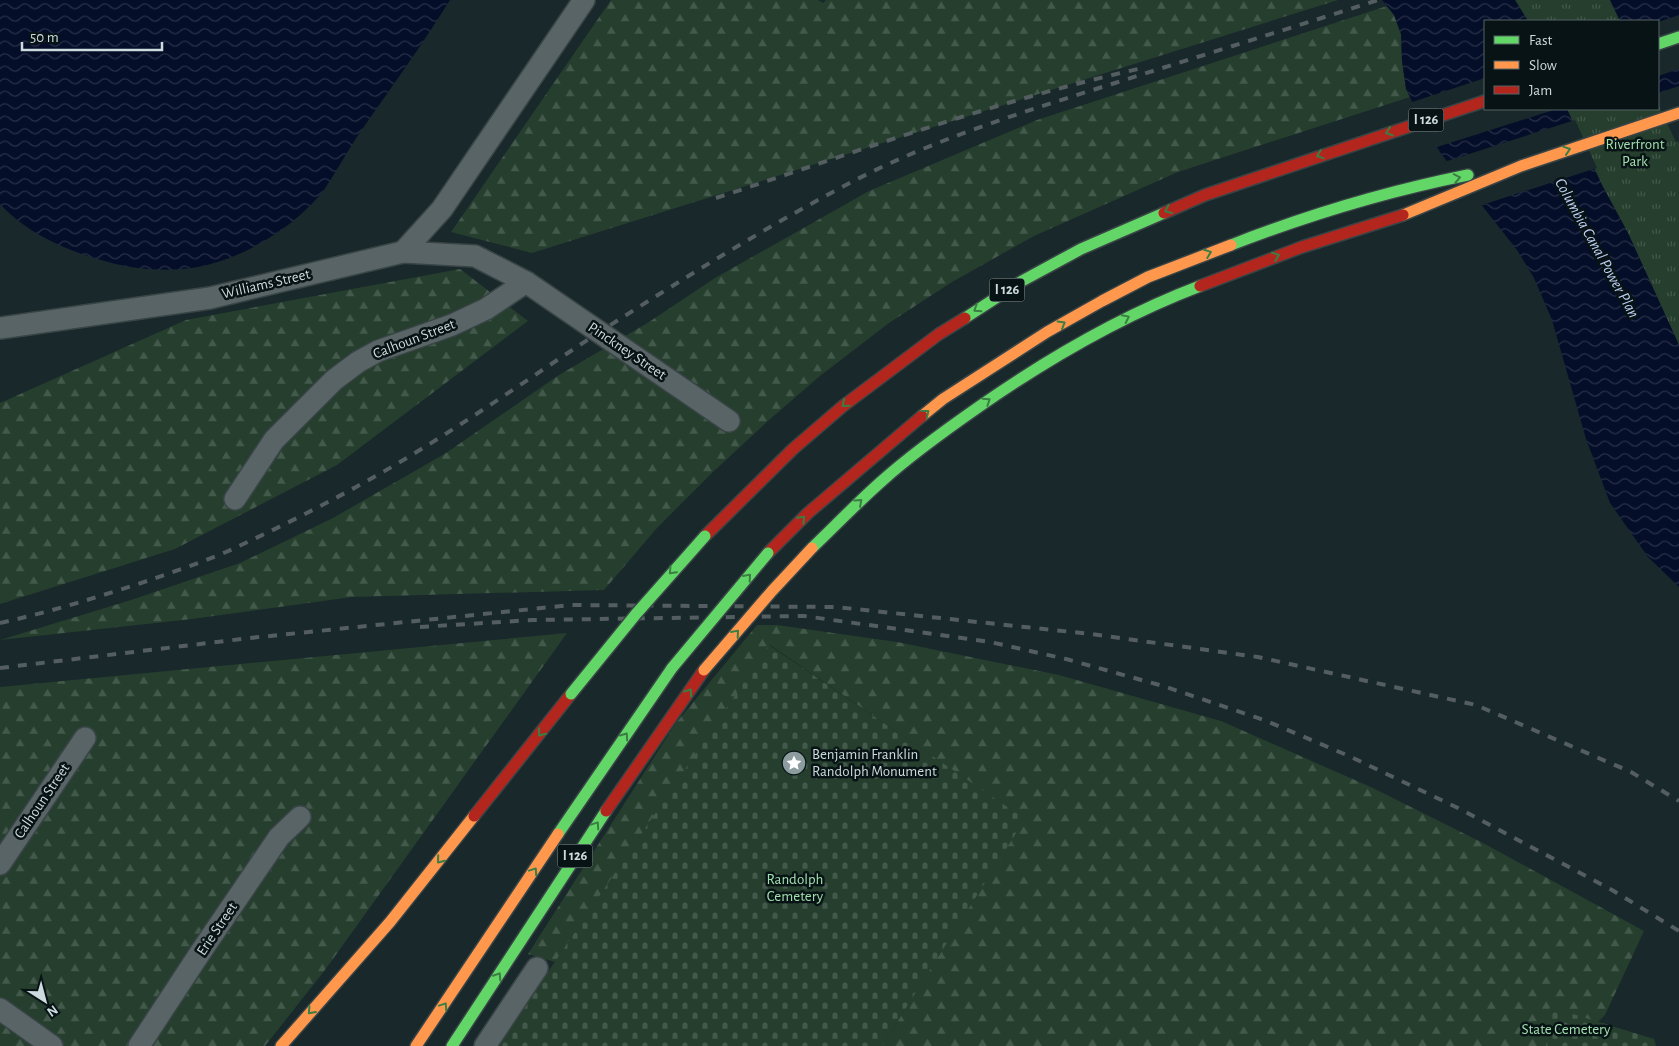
<svg xmlns="http://www.w3.org/2000/svg" width="1679" height="1046" viewBox="0 0 1679 1046" font-family="'Alegreya Sans',sans-serif">
	<style>
		.forest { fill: url(#forest-firs) }
		.cemetery { fill: url(#cemetery-stones) }
		.park { fill: url(#park-tufts) }
		.water { fill: url(#water-waves) }
		.pier { fill: #19282a }
		.lines { fill: none; stroke-linecap: round; stroke-linejoin: round }
		.street-casing { stroke: #394446; stroke-width: 24 }
		.fast-casing { stroke: #394446; stroke-width: 14 }
		.slow-casing { stroke: #394446; stroke-width: 14 }
		.jam-casing { stroke: #394446; stroke-width: 14 }
		.street { stroke: #596466; stroke-width: 21 }
		.fast { stroke: #63d668; stroke-width: 11 }
		.slow { stroke: #ff974d; stroke-width: 11 }
		.jam { stroke: #b3261e; stroke-width: 11 }
		.rail { stroke: #545e60; stroke-width: 4; stroke-dasharray: 9 9; stroke-linecap: butt }
		.fast-bridge-casing { stroke: #394446; stroke-width: 14; stroke-linecap: butt }
		.slow-bridge-casing { stroke: #394446; stroke-width: 14; stroke-linecap: butt }
		.fast-bridge { stroke: #63d668; stroke-width: 11 }
		.slow-bridge { stroke: #ff974d; stroke-width: 11 }
		.oneway { stroke: #3a7e43 }
		.labels { text-anchor: middle; dominant-baseline: central; stroke-width: 5; stroke-linejoin: round; paint-order: stroke }
		.shield { fill: #081315; stroke: #919fa1; stroke-width: 1 }
		.shield-label { font-size: 14px; font-weight: bold; fill: #ccdbdd }
		.park-label { font-size: 15px; fill: #a2e0ae; stroke: #081315 }
		.street-label { font-size: 15px; fill: #ccdbdd; stroke: #081315 }
		.poi-label { font-size: 15px; fill: #ccdbdd; stroke: #081315; text-anchor: start }
		.water-label { font-size: 16px; font-style: italic; fill: #bed0f6; stroke: #081315 }
	</style>
	<defs>
		<pattern id="forest-firs" width="22" height="20" patternUnits="userSpaceOnUse" patternTransform="scale(1.25)"><rect width="22" height="20" fill="#253e2d"/><path d="M5 1l3.5 6h-7zM16 11l3.5 6h-7z" fill="#43594b"/></pattern>
		<pattern id="cemetery-stones" width="16" height="16" patternUnits="userSpaceOnUse" patternTransform="scale(1.25)"><rect width="16" height="16" fill="#253e2d"/><path d="M2 7V4a2 2 0 0 1 4 0v3zM10 15v-3a2 2 0 0 1 4 0v3z" fill="#43594b"/></pattern>
		<pattern id="park-tufts" width="24" height="20" patternUnits="userSpaceOnUse" patternTransform="scale(1.25)"><rect width="24" height="20" fill="#253e2d"/><path d="M3 7l-1-3M5 7V3M7 7l1-3M15 17l-1-3M17 17v-4M19 17l1-3" fill="none" stroke="#43594b"/></pattern>
		<pattern id="water-waves" width="16" height="10" patternUnits="userSpaceOnUse" patternTransform="scale(1.25)"><rect width="16" height="10" fill="#050e29"/><path d="M0 5q4-4 8 0t8 0" fill="none" stroke="#283048"/></pattern>
	</defs>
	<rect width="100%" height="100%" fill="#19282a"/>
	<g class="forest">
		<path d="M611 0H818L823 3 826 0H1338L532 253 451 232Z"/>
		<path d="M1387 6 1394 15 1401 34 1402 61 1406 89 1410 97 1178 172 1034 236 952 282 889 323 820 376 769 420 713 472 657 528 604 590 352 597 192 619 0 640 131 600 240 563 333 518 446 453 559 375 649 322 715 278 869 191 1037 120Z"/>
		<path d="M460 269 528 321 337 465 175 549 0 604V403L186 320Z"/>
		<path d="M757 625H777L897 642 1059 675 1221 721 1373 788 1485 844 1644 931 1605 1015 1587 1033 1583 1046H882L1024 819 770 645 555 962 528 954 676 723Z"/>
		<path d="M567 633 325 970 265 1046H0V687Z"/>
	</g>
	<g class="cemetery">
		<path d="M769 645 1025 819 882 1046H498Z"/>
		<path d="M1550 1007 1654 1039 1656 1046H1546Z"/>
	</g>
	<g class="park">
		<path d="M1515 0H1610L1620 21H1528Z"/>
		<path d="M1658 98 1679 142V345L1628 233 1602 185 1567 109H1658Z"/>
	</g>
	<g class="water">
		<path d="M0 0H450C422 45 391 88 361 131 347 151 334 177 320 195 291 229 242 259 198 267 169 272 136 270 108 262 68 251 29 235 0 204Z"/>
		<path d="M1382 0H1515L1528 21H1485V109H1567L1602 185 1628 233 1679 345V587L1648 557 1610 503 1586 439 1552 320 1534 278 1517 250 1442 155 1426 130 1406 89 1402 61 1401 34 1394 15Z"/>
		<path d="M1610 0H1679V142L1658 98V21H1620Z"/>
	</g>
	<g class="pier">
		<path d="M1679 15V69L1658 76V22Z"/>
		<path d="M1485 78V109H1557L1434 148 1409 103Z"/>
		<path d="M1679 86V141L1676 142 1658 104V93Z"/>
		<path d="M1575 120 1597 168 1479 206 1444 162Z"/>
	</g>
	<g class="lines">
		<g class="street-casing">
			<g id="street">
				<path d="M403 252 442 209 584 0"/>
				<path d="M0 328 210 298 403 252 475 256 526 282 729 421"/>
				<path d="M235 499 274 440 334 380 358 362 378 351 452 325 486 309 526 282"/>
				<path d="M0 864 85 738"/>
				<path d="M0 1009 52 1046"/>
				<path d="M139 1046 200 953 279 837 300 817"/>
				<path d="M485 1046 537 968"/>
			</g>
		</g>
		<g class="fast-casing">
			<g id="fast">
				<path d="M1658 44 1679 37"/>
				<path d="M1231 245C1308 215 1388 191 1468 175"/>
				<path d="M965 318 1022 281 1081 249 1164 213"/>
				<path d="M812 548C836 525 859 501 883 480 913 453 947 429 980 406 1049 358 1121 316 1200 286"/>
				<path d="M558 834 672 668"/>
				<path d="M452 1046 606 811"/>
			</g>
		</g>
		<g class="slow-casing">
			<g id="slow">
				<path d="M1403 215 1521 166 1679 113"/>
				<path d="M922 416 943 399 1047 332 1102 301 1148 277 1231 245"/>
				<path d="M281 1046 390 922 474 816"/>
				<path d="M416 1046 558 834"/>
			</g>
		</g>
		<g class="jam-casing">
			<g id="jam">
				<path d="M1164 213 1205 195 1485 101"/>
				<path d="M1200 286 1302 247 1403 215"/>
				<path d="M705 536 793 449 843 406 939 334 965 318"/>
				<path d="M768 553 808 513 922 416"/>
				<path d="M606 811 704 670"/>
				<path d="M474 816 571 694"/>
			</g>
		</g>
		<use href="#street" class="street"/>
		<use href="#fast" class="fast"/>
		<use href="#slow" class="slow"/>
		<use href="#jam" class="jam"/>
		<g class="rail">
			<path d="M716 198C856 152 995 101 1138 69"/>
			<path d="M0 623C50 612 98 597 147 581 173 572 200 563 226 552 270 532 314 510 356 487 441 441 520 384 601 331 681 280 761 230 844 186 930 140 1023 112 1115 83 1203 55 1291 28 1378 0"/>
			<path d="M420 627 532 620 804 616 990 642 1066 659 1163 686 1264 720 1349 756 1458 808 1612 890 1679 931"/>
			<path d="M0 668 250 638 571 605 836 607 1091 634 1258 657 1476 705 1631 772 1679 801"/>
		</g>
		<g class="fast-bridge-casing">
			<g id="fast-bridge">
				<path d="M672 668 768 553"/>
				<path d="M571 694 636 614 705 536"/>
			</g>
		</g>
		<g class="slow-bridge-casing">
			<path id="slow-bridge" d="M704 670 772 591 812 548"/>
		</g>
		<use href="#fast-bridge" class="fast-bridge"/>
		<use href="#slow-bridge" class="slow-bridge"/>
	</g>
	<defs><path id="oneway-chevron" d="M-2-3.5L2.5 0L-2 3.5" fill="none" stroke-width="1.6" stroke-linecap="round" stroke-linejoin="round" transform="scale(1.25)"/></defs>
	<g class="oneway">
		<use href="#oneway-chevron" transform="translate(1389 132) rotate(162)"/>
		<use href="#oneway-chevron" transform="translate(1567 150) rotate(-18)"/>
		<use href="#oneway-chevron" transform="translate(1320 155) rotate(161)"/>
		<use href="#oneway-chevron" transform="translate(1457 178) rotate(-11)"/>
		<use href="#oneway-chevron" transform="translate(1168 210) rotate(156)"/>
		<use href="#oneway-chevron" transform="translate(1208 253) rotate(-21)"/>
		<use href="#oneway-chevron" transform="translate(1276 256) rotate(-21)"/>
		<use href="#oneway-chevron" transform="translate(977 309) rotate(147)"/>
		<use href="#oneway-chevron" transform="translate(1126 318) rotate(-26)"/>
		<use href="#oneway-chevron" transform="translate(1062 324) rotate(-30)"/>
		<use href="#oneway-chevron" transform="translate(987 401) rotate(-34)"/>
		<use href="#oneway-chevron" transform="translate(845 404) rotate(141)"/>
		<use href="#oneway-chevron" transform="translate(926 413) rotate(-38)"/>
		<use href="#oneway-chevron" transform="translate(859 502) rotate(-42)"/>
		<use href="#oneway-chevron" transform="translate(802 519) rotate(-46)"/>
		<use href="#oneway-chevron" transform="translate(672 571) rotate(133)"/>
		<use href="#oneway-chevron" transform="translate(748 577) rotate(-49)"/>
		<use href="#oneway-chevron" transform="translate(736 633) rotate(-49)"/>
		<use href="#oneway-chevron" transform="translate(689 692) rotate(-54)"/>
		<use href="#oneway-chevron" transform="translate(541 733) rotate(128)"/>
		<use href="#oneway-chevron" transform="translate(625 736) rotate(-55)"/>
		<use href="#oneway-chevron" transform="translate(596 825) rotate(-56)"/>
		<use href="#oneway-chevron" transform="translate(440 860) rotate(129)"/>
		<use href="#oneway-chevron" transform="translate(534 871) rotate(-56)"/>
		<use href="#oneway-chevron" transform="translate(498 976) rotate(-57)"/>
		<use href="#oneway-chevron" transform="translate(444 1006) rotate(-56)"/>
		<use href="#oneway-chevron" transform="translate(311 1011) rotate(132)"/>
	</g>
	<defs>
		<g id="sight-disc" transform="scale(1.25)"><circle r="9.5" fill="#8d9c9e" stroke="#081315"/><path d="M0-6L1.8-2.2L6-1.7L2.9 1.2L3.7 5.4L0 3.3L-3.7 5.4L-2.9 1.2L-6-1.7L-1.8-2.2Z" fill="#fff"/></g>
	</defs>
	<g fill-rule="evenodd">
		<use href="#sight-disc" x="794" y="763"/>
	</g>
	<g class="labels">
		<g class="shield">
			<rect x="1408.5" y="108.5" width="35" height="23" rx="4"/>
			<rect x="989.5" y="278.5" width="35" height="23" rx="4"/>
			<rect x="557.5" y="844.5" width="35" height="23" rx="4"/>
		</g>
		<g class="shield-label">
			<text x="1426" y="120">I 126</text>
			<text x="1007" y="290">I 126</text>
			<text x="575" y="856">I 126</text>
		</g>
		<g class="park-label">
			<text x="1635" y="144">Riverfront<tspan x="1635" dy="17">Park</tspan></text>
			<text x="795" y="879">Randolph<tspan x="795" dy="17">Cemetery</tspan></text>
			<text x="1566" y="1029">State Cemetery</text>
		</g>
		<g class="street-label">
			<text transform="translate(266 284) rotate(-13)">Williams Street</text>
			<text transform="translate(414 339) rotate(-21)">Calhoun Street</text>
			<text transform="translate(627 351) rotate(34)">Pinckney Street</text>
			<text transform="translate(42 801) rotate(-56)">Calhoun Street</text>
			<text transform="translate(217 929) rotate(-56)">Erie Street</text>
		</g>
		<g class="poi-label">
			<text x="812" y="754">Benjamin Franklin<tspan x="812" dy="17">Randolph Monument</tspan></text>
		</g>
		<g class="water-label">
			<text transform="translate(1597 248) rotate(61)">Columbia Canal Power Plan</text>
		</g>
	</g>
	<rect x="1484" y="20" width="175" height="90" fill="#081315" stroke="#566365"/>
	<rect x="1494" y="36" width="25" height="8" fill="#63d668" stroke="#566365"/>
	<text x="1529" y="45" font-size="15" fill="#ccdbdd">Fast</text>
	<rect x="1494" y="61" width="25" height="8" fill="#ff974d" stroke="#566365"/>
	<text x="1529" y="70" font-size="15" fill="#ccdbdd">Slow</text>
	<rect x="1494" y="86" width="25" height="8" fill="#b3261e" stroke="#566365"/>
	<text x="1529" y="95" font-size="15" fill="#ccdbdd">Jam</text>
	<g transform="translate(45 1001) rotate(144)" stroke="#081315" stroke-width="4" paint-order="stroke">
	<path d="M0-4L9 19L0 12L-9 19Z" fill="#ccdbdd"/>
	<text y="-8" font-size="14" font-weight="bold" text-anchor="middle" fill="#ccdbdd">N</text>
	</g>
	<path d="M22 42v8h140v-8" fill="none" stroke="#ccdbdd" stroke-width="2.5"/>
	<text x="30" y="42" font-size="15" fill="#ccdbdd" stroke="#081315" stroke-width="4" paint-order="stroke">50 m</text>
</svg>
